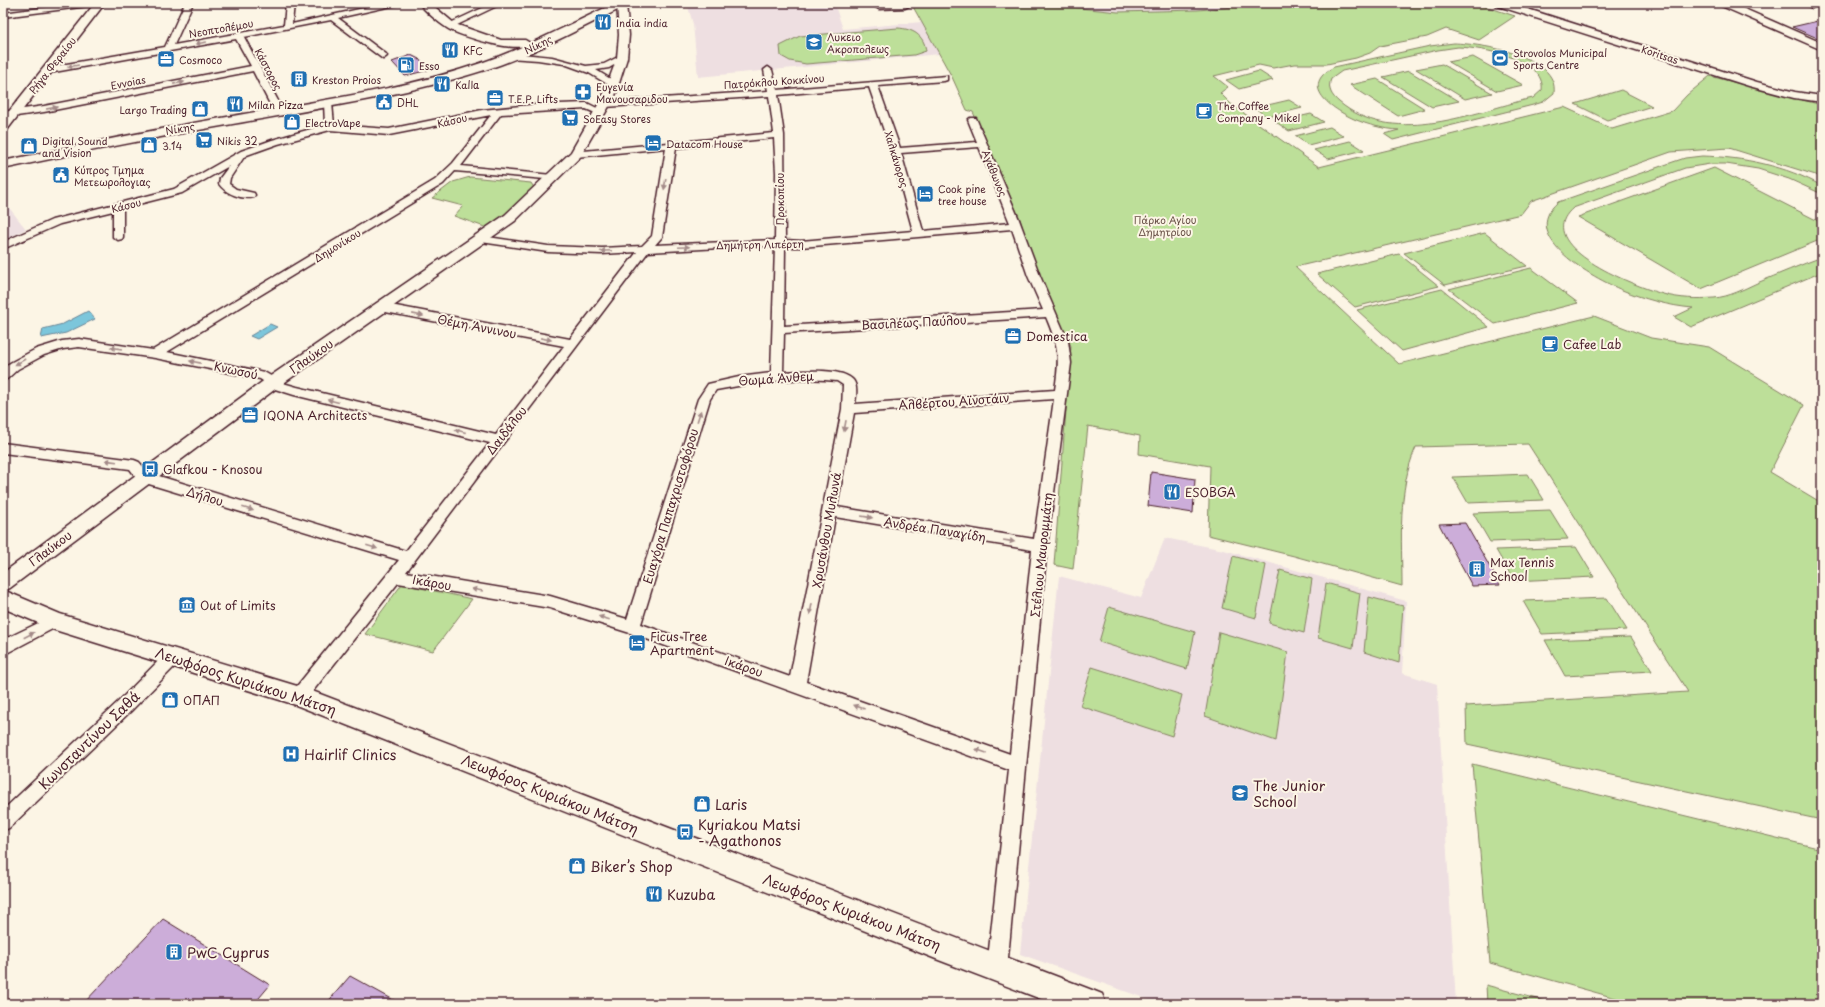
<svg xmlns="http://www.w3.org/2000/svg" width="1825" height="1007" viewBox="0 0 1825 1007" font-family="'Playpen Sans',sans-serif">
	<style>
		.built { fill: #eedfe1 }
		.green { fill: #bddf99; stroke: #847f62; fill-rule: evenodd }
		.water { fill: #7bc6db; stroke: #678395 }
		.building { fill: #ccadd9; stroke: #4a1f2b }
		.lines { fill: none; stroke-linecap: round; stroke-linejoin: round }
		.minor-casing { stroke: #4a1f2b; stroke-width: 3 }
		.tertiary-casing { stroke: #4a1f2b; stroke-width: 3 }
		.secondary-casing { stroke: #4a1f2b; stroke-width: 3 }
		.minor { fill: #fcf5e5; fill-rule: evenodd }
		.tertiary { fill: #fcf5e5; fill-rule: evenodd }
		.secondary { fill: #fcf5e5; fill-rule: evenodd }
		.oneway { fill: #a38a88 }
		.labels { text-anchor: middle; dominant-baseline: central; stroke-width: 4; stroke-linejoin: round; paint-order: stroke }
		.far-poi-label { font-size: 10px; fill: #4a1f2b; stroke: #fcf5e5; text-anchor: start }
		.far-street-label { font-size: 10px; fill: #4a1f2b; stroke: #fcf5e5 }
		.far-park-label { font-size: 10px; fill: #674f46; stroke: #fcf5e5 }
		.street-label { font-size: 12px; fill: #4a1f2b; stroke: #fcf5e5 }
		.poi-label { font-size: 12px; fill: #4a1f2b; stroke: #fcf5e5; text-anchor: start }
		.near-street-label { font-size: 14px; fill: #4a1f2b; stroke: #fcf5e5 }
		.near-poi-label { font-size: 14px; fill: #4a1f2b; stroke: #fcf5e5; text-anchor: start }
	</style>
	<rect width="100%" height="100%" fill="#fcf5e5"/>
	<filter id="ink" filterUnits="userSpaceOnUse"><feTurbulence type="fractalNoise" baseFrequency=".025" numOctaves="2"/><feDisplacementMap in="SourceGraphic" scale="8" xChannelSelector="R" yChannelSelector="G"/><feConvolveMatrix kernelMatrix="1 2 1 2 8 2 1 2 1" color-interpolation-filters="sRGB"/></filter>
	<g filter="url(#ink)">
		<g class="built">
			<path d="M687 3H834L843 29 922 22 940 54 698 77 693 24Z"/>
			<path d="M1032 3H1256L1247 6 1197 10 1118 12Z"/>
			<path d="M6 204 26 229 3 241V205Z"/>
			<path d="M1165 538 1224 550 1406 601 1402 673 1437 684 1456 1004H1161L1020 954 1059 576 1141 598Z"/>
		</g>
		<g class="green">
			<path d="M911 3H1032L1118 12 1197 10 1247 6 1256 3H1475L1515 16 1479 40 1446 29 1427 37 1380 46 1370 53 1356 58 1327 64H1294L1273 68 1259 65 1214 76 1228 87 1220 93 1231 104 1319 167 1564 107 1612 129 1672 111 1687 95 1710 76 1822 105V177L1729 148 1671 152 1531 201 1521 214 1295 267 1399 364 1594 316 1651 338 1709 347 1804 405 1770 472 1822 503V820L1467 744 1466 706 1688 692 1528 444 1416 447C1397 491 1402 539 1402 586L1294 556 1208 535 1210 466 1139 454 1140 436 1088 426 1073 569 1054 565 1071 346 1034 266 1020 219 973 112 967 110 952 77Z"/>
			<path d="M898 28C913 29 924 35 926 51L914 55 806 64 790 61 781 56 780 46 800 36Z"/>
			<path d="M1454 43C1481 44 1559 55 1554 93L1543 102 1533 105 1393 140 1384 134 1399 130C1384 129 1368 125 1354 119 1332 109 1298 86 1334 67L1430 46ZM1458 47C1481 48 1546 58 1542 90L1533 98 1524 100C1467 115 1391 146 1339 102 1332 96 1327 89 1331 79L1342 71 1438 50Z"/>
			<path d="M1473 57 1523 85 1497 91 1448 62Z"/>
			<path d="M1442 64 1492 93 1465 99 1416 69Z"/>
			<path d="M1259 71 1273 80 1239 89 1226 80Z"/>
			<path d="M1409 71 1459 101 1432 107 1383 77Z"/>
			<path d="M1377 79 1425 109 1398 116 1350 85Z"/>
			<path d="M1621 90 1652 106 1607 120 1575 104Z"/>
			<path d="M1289 100 1302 108 1267 117 1255 108Z"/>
			<path d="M1311 114 1324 122 1289 131 1276 122Z"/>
			<path d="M1330 127 1344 136 1308 145 1295 136Z"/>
			<path d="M1350 141 1364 150 1328 159 1314 150Z"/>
			<path d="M1702 156C1743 157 1786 166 1822 186V194L1789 179 1758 169 1726 164H1710L1685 168 1573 208C1529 246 1637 287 1663 294 1680 299 1697 299 1714 298 1729 297 1744 289 1757 283 1779 274 1800 265 1822 257V272L1691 327 1674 317 1693 308C1669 306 1644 299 1622 290 1594 278 1517 237 1558 202L1673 162 1685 158Z"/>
			<path d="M1714 168 1822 223V239L1701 289 1578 217Z"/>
			<path d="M470 177 531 183 535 189 490 229 454 216 463 206 432 198 453 182Z"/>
			<path d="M1485 233 1527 266 1445 285 1404 253Z"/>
			<path d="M1399 254 1439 286 1355 307 1317 274Z"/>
			<path d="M1531 268 1578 303 1495 324 1449 289Z"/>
			<path d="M1442 289 1489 327 1402 351 1357 310Z"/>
			<path d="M1528 474 1544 500 1468 503 1453 477Z"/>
			<path d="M1550 510 1568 539 1490 542 1473 513Z"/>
			<path d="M1576 547 1594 577 1514 581 1496 550Z"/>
			<path d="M1233 556 1266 565 1256 618 1222 608Z"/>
			<path d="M1280 570 1312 579 1304 633 1269 623Z"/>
			<path d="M1326 583 1360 593 1353 648 1318 638Z"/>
			<path d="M402 584 472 599 433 651 365 634Z"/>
			<path d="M1369 597 1403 606 1399 663 1364 652Z"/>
			<path d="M1607 598 1627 630 1542 634 1523 601Z"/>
			<path d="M1109 607 1195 632 1187 669 1099 642Z"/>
			<path d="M1219 632 1288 652 1276 741 1205 716Z"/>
			<path d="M1631 637 1652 671 1565 676 1545 640Z"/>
			<path d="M1092 667 1182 695 1172 736 1080 706Z"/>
			<path d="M1472 764 1822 849V1004H1637L1490 963Z"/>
			<path d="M1486 985 1556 1004H1487Z"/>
		</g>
		<g class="water">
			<path d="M88 311 95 319 66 333 41 338 43 329 63 324Z"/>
			<path d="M270 324 277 327 257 339 250 336Z"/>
		</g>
		<g class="building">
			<path d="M1822 20V40L1792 27Z"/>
			<path d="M411 55 419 59 428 70 405 76 392 62Z"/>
			<path d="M1151 472 1195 479 1193 513 1148 506Z"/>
			<path d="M1465 523 1482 553 1500 585 1472 586 1439 524Z"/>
			<path d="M163 919 270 985 254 1004H83Z"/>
			<path d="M350 976 401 1004H326Z"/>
		</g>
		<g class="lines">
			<g class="minor-casing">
				<g id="minor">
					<path d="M78 3H100L96 5 3 17V13Z"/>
					<path d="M185 3H193L174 45 284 25 286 3H294L292 24 386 3H400L396 5 338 18 386 54 387 56 383 59 331 20 244 37 284 112 282 114H276L274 112 253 71 44 112 3 118V112L44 106 251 66 236 39 49 73 45 70 49 67 165 47Z"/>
					<path d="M493 3H503L453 27H450L446 25Z"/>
					<path d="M869 3C875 3 906 4 909 6L905 8 879 9Z"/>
					<path d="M1803 3H1812L1816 6 1812 8Z"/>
					<path d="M512 53 552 57 586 66 604 64 622 55 626 58 609 68 596 70 617 83 618 85 614 88 589 73 564 64 538 60 509 58 508 56Z"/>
					<path d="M768 67 772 70 777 90 947 76V80L944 81 878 86 900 148 977 142 968 120 970 118H976L1018 217 1040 276 1068 341 1071 363 1047 546 1007 968 1004 975 997 978 990 975 987 968 1009 770 630 633 550 608 398 583 305 701 299 703 293 701 291 696 293 691 399 560 139 481 130 469 3 453V443L134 460 139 462 149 473 406 551 490 443 294 395 275 389 260 379 155 358 79 347 63 349 44 355 18 369 7 379 3 380V369L10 363 36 349 62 341 79 339 153 350 435 180 453 163 491 115 389 135 330 130 278 144 247 155 244 157 230 178 229 184 236 189 254 193 255 195 254 197C242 200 226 194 219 184L220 178 229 166 182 193 123 208V237L122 239 118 240 113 237V211L60 224 3 249V242L52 220 174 189 241 151 272 140 325 125 324 103 328 100 332 103 334 125 389 129 482 110 531 105 587 103 605 112 600 115 586 109 501 114 461 166 552 175 557 178 556 180 455 171 443 184 167 352 264 372 283 383 297 387 496 435 564 346 380 311 376 310 374 307 376 304 380 303 570 339 637 252 602 254 548 252 481 242 476 239 477 237 481 236 548 246 602 248 642 246 652 236 666 148 576 157 573 156 571 154 573 152 774 133 769 96 605 107 600 104 602 102 768 91 764 70ZM869 87 891 151 913 231 801 241 785 240 784 135 778 95ZM774 138 776 173 775 240 655 245 662 237 676 148ZM979 147 1010 223 923 231 901 153ZM1012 229 1028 276 1043 310 784 326 785 247H801ZM756 246 775 247 771 373 739 377 708 384 698 399 627 619 550 596 406 572 648 252ZM1046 317C1059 348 1060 357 1055 390L855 404C856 397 858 386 853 380 842 367 800 371 783 372L784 333ZM805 379 825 380 837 381 843 385 842 409 790 677 641 624 710 399 716 390 760 382ZM1054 399 1034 539 837 507 854 413ZM835 517 1032 550 1010 754 806 682Z"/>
					<path d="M55 615 60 617 63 621 60 625 3 655V640Z"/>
					<path d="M173 650 179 652 181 657 179 662 131 711 9 828 3 831V810L119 701 167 652Z"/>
				</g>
			</g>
			<g class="tertiary-casing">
				<g id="tertiary">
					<path d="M95 3H105L7 130 3 131V119Z"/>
					<path d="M419 3H430L455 24 501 40H525L530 43C520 55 459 36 447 28 438 22 425 11 419 3Z"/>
					<path d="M617 3 626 4 629 35 627 58 615 96 580 157 515 221 278 387 10 588 3 591V573L266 379 505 215 571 152 603 96 617 58 619 35Z"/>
					<path d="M1494 3H1509L1757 82 1795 92 1822 96V102L1794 98 1749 86 1495 5Z"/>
					<path d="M1718 3H1731L1822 43V50L1719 5Z"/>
				</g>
			</g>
			<g class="secondary-casing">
				<g id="secondary">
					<path d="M615 3H630L628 5C582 27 537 53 488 69 404 96 315 109 227 125 152 138 78 153 3 169V161C83 144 163 128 244 114 323 100 405 89 481 63 527 47 571 24 615 3Z"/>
					<path d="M3 590 60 614 307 689 1092 990 1102 994 1106 1004H1054L936 959 296 705 55 630 3 608Z"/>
				</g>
			</g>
			<use href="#minor" class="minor"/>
			<use href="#tertiary" class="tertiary"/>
			<use href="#secondary" class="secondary"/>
		</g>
		<defs><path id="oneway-solid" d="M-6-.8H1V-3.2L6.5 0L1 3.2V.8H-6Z"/></defs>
		<g class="oneway">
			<use href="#oneway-solid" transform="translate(201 43) rotate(170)"/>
			<use href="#oneway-solid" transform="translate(73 66) rotate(170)"/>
			<use href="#oneway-solid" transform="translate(179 83) rotate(-11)"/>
			<use href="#oneway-solid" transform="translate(52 108) rotate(-11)"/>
			<use href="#oneway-solid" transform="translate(665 184) rotate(99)"/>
			<use href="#oneway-solid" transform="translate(684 247) rotate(-3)"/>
			<use href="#oneway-solid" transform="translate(606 251) rotate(178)"/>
			<use href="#oneway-solid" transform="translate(418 315) rotate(11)"/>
			<use href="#oneway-solid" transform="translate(546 339) rotate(11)"/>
			<use href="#oneway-solid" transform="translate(116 348) rotate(-171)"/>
			<use href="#oneway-solid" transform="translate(20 362) rotate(150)"/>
			<use href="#oneway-solid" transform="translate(195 362) rotate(-169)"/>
			<use href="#oneway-solid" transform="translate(333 401) rotate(-166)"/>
			<use href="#oneway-solid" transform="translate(699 416) rotate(-72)"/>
			<use href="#oneway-solid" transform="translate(845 426) rotate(100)"/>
			<use href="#oneway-solid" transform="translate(460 431) rotate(-166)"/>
			<use href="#oneway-solid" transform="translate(111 461) rotate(-173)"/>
			<use href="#oneway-solid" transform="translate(248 509) rotate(17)"/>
			<use href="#oneway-solid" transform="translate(867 517) rotate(9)"/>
			<use href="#oneway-solid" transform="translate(1009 541) rotate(9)"/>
			<use href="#oneway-solid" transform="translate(372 547) rotate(17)"/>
			<use href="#oneway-solid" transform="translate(477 590) rotate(-170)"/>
			<use href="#oneway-solid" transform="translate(811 609) rotate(100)"/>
			<use href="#oneway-solid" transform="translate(604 618) rotate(-163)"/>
			<use href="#oneway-solid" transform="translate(29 635) rotate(-27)"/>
			<use href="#oneway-solid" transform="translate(859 707) rotate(-160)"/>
			<use href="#oneway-solid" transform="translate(981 751) rotate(-160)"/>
		</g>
	</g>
	<defs>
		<g id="restaurant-square" transform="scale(0.9)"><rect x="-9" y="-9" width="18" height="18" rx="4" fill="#1f6fb2" stroke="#fcf5e5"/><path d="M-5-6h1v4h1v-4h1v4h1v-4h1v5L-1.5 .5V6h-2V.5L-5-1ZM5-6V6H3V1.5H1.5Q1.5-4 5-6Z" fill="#fff"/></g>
		<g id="school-square" transform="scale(0.9)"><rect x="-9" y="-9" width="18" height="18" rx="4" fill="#1f6fb2" stroke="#fcf5e5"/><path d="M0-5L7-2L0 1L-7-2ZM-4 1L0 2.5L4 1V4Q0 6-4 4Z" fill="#fff"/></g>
		<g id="stadium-square" transform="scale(0.9)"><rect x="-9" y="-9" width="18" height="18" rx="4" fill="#1f6fb2" stroke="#fcf5e5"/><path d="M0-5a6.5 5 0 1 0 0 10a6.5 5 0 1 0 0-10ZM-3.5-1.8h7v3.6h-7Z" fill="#fff"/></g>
		<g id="office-square" transform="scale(0.9)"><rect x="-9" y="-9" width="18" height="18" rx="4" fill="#1f6fb2" stroke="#fcf5e5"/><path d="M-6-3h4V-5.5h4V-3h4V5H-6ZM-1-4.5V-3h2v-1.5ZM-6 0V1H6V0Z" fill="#fff"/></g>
		<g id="fuel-square" transform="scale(0.9)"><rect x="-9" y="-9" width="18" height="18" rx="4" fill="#1f6fb2" stroke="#fcf5e5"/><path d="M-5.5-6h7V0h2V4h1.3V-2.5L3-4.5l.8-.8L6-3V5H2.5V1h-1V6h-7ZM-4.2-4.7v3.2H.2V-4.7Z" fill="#fff"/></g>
		<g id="building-square" transform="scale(0.9)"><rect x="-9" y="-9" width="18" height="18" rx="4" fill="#1f6fb2" stroke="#fcf5e5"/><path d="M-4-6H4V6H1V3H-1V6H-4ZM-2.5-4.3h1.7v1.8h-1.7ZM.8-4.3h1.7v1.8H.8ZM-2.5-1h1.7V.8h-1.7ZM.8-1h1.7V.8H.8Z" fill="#fff"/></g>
		<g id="pharmacy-square" transform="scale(0.9)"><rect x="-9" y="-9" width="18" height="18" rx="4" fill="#1f6fb2" stroke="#fcf5e5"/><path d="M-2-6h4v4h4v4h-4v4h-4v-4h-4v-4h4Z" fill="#fff"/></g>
		<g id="civic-square" transform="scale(0.9)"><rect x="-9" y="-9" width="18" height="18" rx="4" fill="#1f6fb2" stroke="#fcf5e5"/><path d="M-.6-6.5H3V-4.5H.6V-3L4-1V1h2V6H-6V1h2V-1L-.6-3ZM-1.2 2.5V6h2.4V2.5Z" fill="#fff"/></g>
		<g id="shop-square" transform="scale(0.9)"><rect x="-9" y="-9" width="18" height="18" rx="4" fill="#1f6fb2" stroke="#fcf5e5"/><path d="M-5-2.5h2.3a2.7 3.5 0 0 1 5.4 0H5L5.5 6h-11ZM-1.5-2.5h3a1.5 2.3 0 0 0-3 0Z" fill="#fff"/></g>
		<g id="cafe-square" transform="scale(0.9)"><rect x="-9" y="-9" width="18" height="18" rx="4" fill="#1f6fb2" stroke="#fcf5e5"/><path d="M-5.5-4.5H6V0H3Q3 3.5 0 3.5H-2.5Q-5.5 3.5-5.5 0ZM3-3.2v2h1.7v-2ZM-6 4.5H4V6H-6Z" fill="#fff"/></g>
		<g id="supermarket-square" transform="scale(0.9)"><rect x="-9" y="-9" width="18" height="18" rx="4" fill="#1f6fb2" stroke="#fcf5e5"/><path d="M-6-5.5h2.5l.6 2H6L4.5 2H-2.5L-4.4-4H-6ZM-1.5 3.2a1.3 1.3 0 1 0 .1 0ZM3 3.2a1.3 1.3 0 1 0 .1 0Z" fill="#fff"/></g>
		<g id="hotel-square" transform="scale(0.9)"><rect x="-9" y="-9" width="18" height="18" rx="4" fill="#1f6fb2" stroke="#fcf5e5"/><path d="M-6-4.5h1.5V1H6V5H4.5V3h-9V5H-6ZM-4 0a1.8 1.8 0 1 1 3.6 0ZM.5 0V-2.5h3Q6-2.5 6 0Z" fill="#fff"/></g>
		<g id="bus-square" transform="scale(0.9)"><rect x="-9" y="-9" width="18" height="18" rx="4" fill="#1f6fb2" stroke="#fcf5e5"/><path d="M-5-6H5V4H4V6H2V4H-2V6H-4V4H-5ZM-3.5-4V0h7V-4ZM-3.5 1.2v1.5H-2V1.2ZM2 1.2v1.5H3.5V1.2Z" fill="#fff"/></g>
		<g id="museum-square" transform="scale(0.9)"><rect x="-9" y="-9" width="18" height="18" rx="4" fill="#1f6fb2" stroke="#fcf5e5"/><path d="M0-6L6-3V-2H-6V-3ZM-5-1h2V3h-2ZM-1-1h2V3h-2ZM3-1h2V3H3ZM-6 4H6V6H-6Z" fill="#fff"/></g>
		<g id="hospital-square" transform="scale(0.9)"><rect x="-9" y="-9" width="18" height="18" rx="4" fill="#1f6fb2" stroke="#fcf5e5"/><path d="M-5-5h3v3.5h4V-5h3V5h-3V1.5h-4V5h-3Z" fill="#fff"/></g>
	</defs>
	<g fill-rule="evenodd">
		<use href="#restaurant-square" x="603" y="22"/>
		<use href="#school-square" x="814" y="42"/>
		<use href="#restaurant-square" x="450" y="50"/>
		<use href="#stadium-square" x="1500" y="58"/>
		<use href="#office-square" x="166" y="59"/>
		<use href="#fuel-square" x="406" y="65"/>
		<use href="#building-square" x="299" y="79"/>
		<use href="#restaurant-square" x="442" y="84"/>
		<use href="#pharmacy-square" x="583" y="92"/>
		<use href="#office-square" x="495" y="98"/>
		<use href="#civic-square" x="384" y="102"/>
		<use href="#restaurant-square" x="235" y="104"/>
		<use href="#shop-square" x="200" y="109"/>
		<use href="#cafe-square" x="1204" y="111"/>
		<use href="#supermarket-square" x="570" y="118"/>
		<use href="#shop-square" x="292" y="122"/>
		<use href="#supermarket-square" x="204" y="140"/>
		<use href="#hotel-square" x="653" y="143"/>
		<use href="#shop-square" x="149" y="145"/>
		<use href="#shop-square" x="29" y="146"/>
		<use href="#civic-square" x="61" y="175"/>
		<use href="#hotel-square" x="925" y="194"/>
		<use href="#office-square" x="1013" y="336"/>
		<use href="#cafe-square" x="1550" y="344"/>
		<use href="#office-square" x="250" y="415"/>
		<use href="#bus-square" x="150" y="469"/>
		<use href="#restaurant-square" x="1172" y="492"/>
		<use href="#building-square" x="1477" y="569"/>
		<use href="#museum-square" x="187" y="605"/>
		<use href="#hotel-square" x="637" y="643"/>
		<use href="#shop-square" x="170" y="700"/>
		<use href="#hospital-square" x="291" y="754"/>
		<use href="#school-square" x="1240" y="793"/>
		<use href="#shop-square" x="702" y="804"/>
		<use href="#bus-square" x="685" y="832"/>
		<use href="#shop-square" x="577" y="866"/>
		<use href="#restaurant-square" x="654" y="894"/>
		<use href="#building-square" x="174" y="952"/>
	</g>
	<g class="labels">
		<g class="far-poi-label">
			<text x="616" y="22">India india</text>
			<text x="827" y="36">Λυκειο<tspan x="827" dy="12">Ακροπολεως</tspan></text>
			<text x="463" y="50">KFC</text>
			<text x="1513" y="52">Strovolos Municipal<tspan x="1513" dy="12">Sports Centre</tspan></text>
			<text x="179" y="59">Cosmoco</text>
			<text x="419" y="65">Esso</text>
			<text x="312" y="79">Kreston Proios</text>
			<text x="455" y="84">Kalla</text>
			<text x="596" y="86">Ευγενία<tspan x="596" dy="12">Μανουσαριδου</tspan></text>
			<text x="508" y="98">T.E.P. Lifts</text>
			<text x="397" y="102">DHL</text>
			<text x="248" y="104">Milan Pizza</text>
			<text x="1217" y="105">The Coffee<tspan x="1217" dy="12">Company - Mikel</tspan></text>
			<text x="187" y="109" text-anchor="end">Largo Trading</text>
			<text x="583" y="118">SoEasy Stores</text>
			<text x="305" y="122">ElectroVape</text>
			<text x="42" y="140">Digital Sound<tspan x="42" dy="12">and Vision</tspan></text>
			<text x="217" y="140">Nikis 32</text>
			<text x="666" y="143">Datacom House</text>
			<text x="162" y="145">3.14</text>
			<text x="74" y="169">Κύπρος Τμημα<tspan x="74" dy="12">Μετεωρολογιας</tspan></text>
			<text x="938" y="188">Cook pine<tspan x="938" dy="12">tree house</tspan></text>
		</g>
		<g class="far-street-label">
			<text transform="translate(221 28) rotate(-10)">Νεοπτολέμου</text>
			<text transform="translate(538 44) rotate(-26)">Νίκης</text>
			<text transform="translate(1660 54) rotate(18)">Koritsas</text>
			<text transform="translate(52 65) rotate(-52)">Ρήγα Φεραίου</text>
			<text transform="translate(269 69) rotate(62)">Κάστορος</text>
			<text transform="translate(774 81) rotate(-4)">Πατρόκλου Κοκκίνου</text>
			<text transform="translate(128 82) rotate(-11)">Evvoias</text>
			<text transform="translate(452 120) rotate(-13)">Κάσου</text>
			<text transform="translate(180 128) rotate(-10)">Νίκης</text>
			<text transform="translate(897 159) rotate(73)">Χαλκάνορος</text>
			<text transform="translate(995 173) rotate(68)">Αγάθωνος</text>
			<text transform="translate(779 199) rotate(-90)">Προκοπίου</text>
			<text transform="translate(126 205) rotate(-14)">Κάσου</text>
			<text transform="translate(760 244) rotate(-1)">Δημήτρη Λιπέρτη</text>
			<text transform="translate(337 245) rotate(-32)">Δημονίκου</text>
		</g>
		<g class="far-park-label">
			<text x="1165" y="219">Πάρκο Αγίου<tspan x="1165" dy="12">Δημητρίου</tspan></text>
		</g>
		<g class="street-label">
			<text transform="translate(914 322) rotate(-3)">Βασιλέως Παύλου</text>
			<text transform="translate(477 326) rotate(11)">Θέμη Άννινου</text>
			<text transform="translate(311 356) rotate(-35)">Γλαύκου</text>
			<text transform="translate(236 370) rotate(12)">Κνωσού</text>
			<text transform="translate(776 378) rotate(-4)">Θωμά Άνθεμ</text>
			<text transform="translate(954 401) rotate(-4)">Αλβέρτου Αϊνστάιν</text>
			<text transform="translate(506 430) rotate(-52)">Δαιδάλου</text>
			<text transform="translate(205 496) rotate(17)">Δήλου</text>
			<text transform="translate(670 506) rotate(-73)">Ευαγόρα Παπαχριστοφόρου</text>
			<text transform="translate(935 529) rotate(9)">Ανδρέα Παναγίδη</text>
			<text transform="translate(826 530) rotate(-80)">Χρυσάνθου Μυλωνά</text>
			<text transform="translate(50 548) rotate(-37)">Γλαύκου</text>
			<text transform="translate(1041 555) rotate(-84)">Στέλιου Μαυρομμάτη</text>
			<text transform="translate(432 582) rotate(10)">Ικάρου</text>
			<text transform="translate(744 666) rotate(19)">Ικάρου</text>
		</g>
		<g class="poi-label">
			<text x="1026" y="336">Domestica</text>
			<text x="1563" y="344">Cafee Lab</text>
			<text x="263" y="415">IQONA Architects</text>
			<text x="163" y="469">Glafkou - Knosou</text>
			<text x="1185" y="492">ESOBGA</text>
			<text x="1490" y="562">Max Tennis<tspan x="1490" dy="14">School</tspan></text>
			<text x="200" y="605">Out of Limits</text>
			<text x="650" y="636">Ficus Tree<tspan x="650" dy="14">Apartment</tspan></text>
			<text x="183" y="700">ΟΠΑΠ</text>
		</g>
		<g class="near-street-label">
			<text transform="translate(246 681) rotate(18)">Λεωφόρος Κυριάκου Μάτση</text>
			<text transform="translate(89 740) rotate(-44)">Κωνσταντίνου Σαθά</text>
			<text transform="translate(550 794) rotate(22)">Λεωφόρος Κυριάκου Μάτση</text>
			<text transform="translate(852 912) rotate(21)">Λεωφόρος Κυριάκου Μάτση</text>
		</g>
		<g class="near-poi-label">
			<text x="304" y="754">Hairlif Clinics</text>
			<text x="1253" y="785">The Junior<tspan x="1253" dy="16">School</tspan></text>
			<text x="715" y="804">Laris</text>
			<text x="698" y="824">Kyriakou Matsi<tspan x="698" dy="16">- Agathonos</tspan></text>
			<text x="590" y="866">Biker’s Shop</text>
			<text x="667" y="894">Kuzuba</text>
			<text x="187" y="952">PwC Cyprus</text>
		</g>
	</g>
	<rect width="1825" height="1007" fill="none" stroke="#fcf5e5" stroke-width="16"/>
	<rect x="8" y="8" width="1809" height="991" fill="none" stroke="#4a1f2b" stroke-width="1.5" filter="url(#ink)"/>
</svg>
